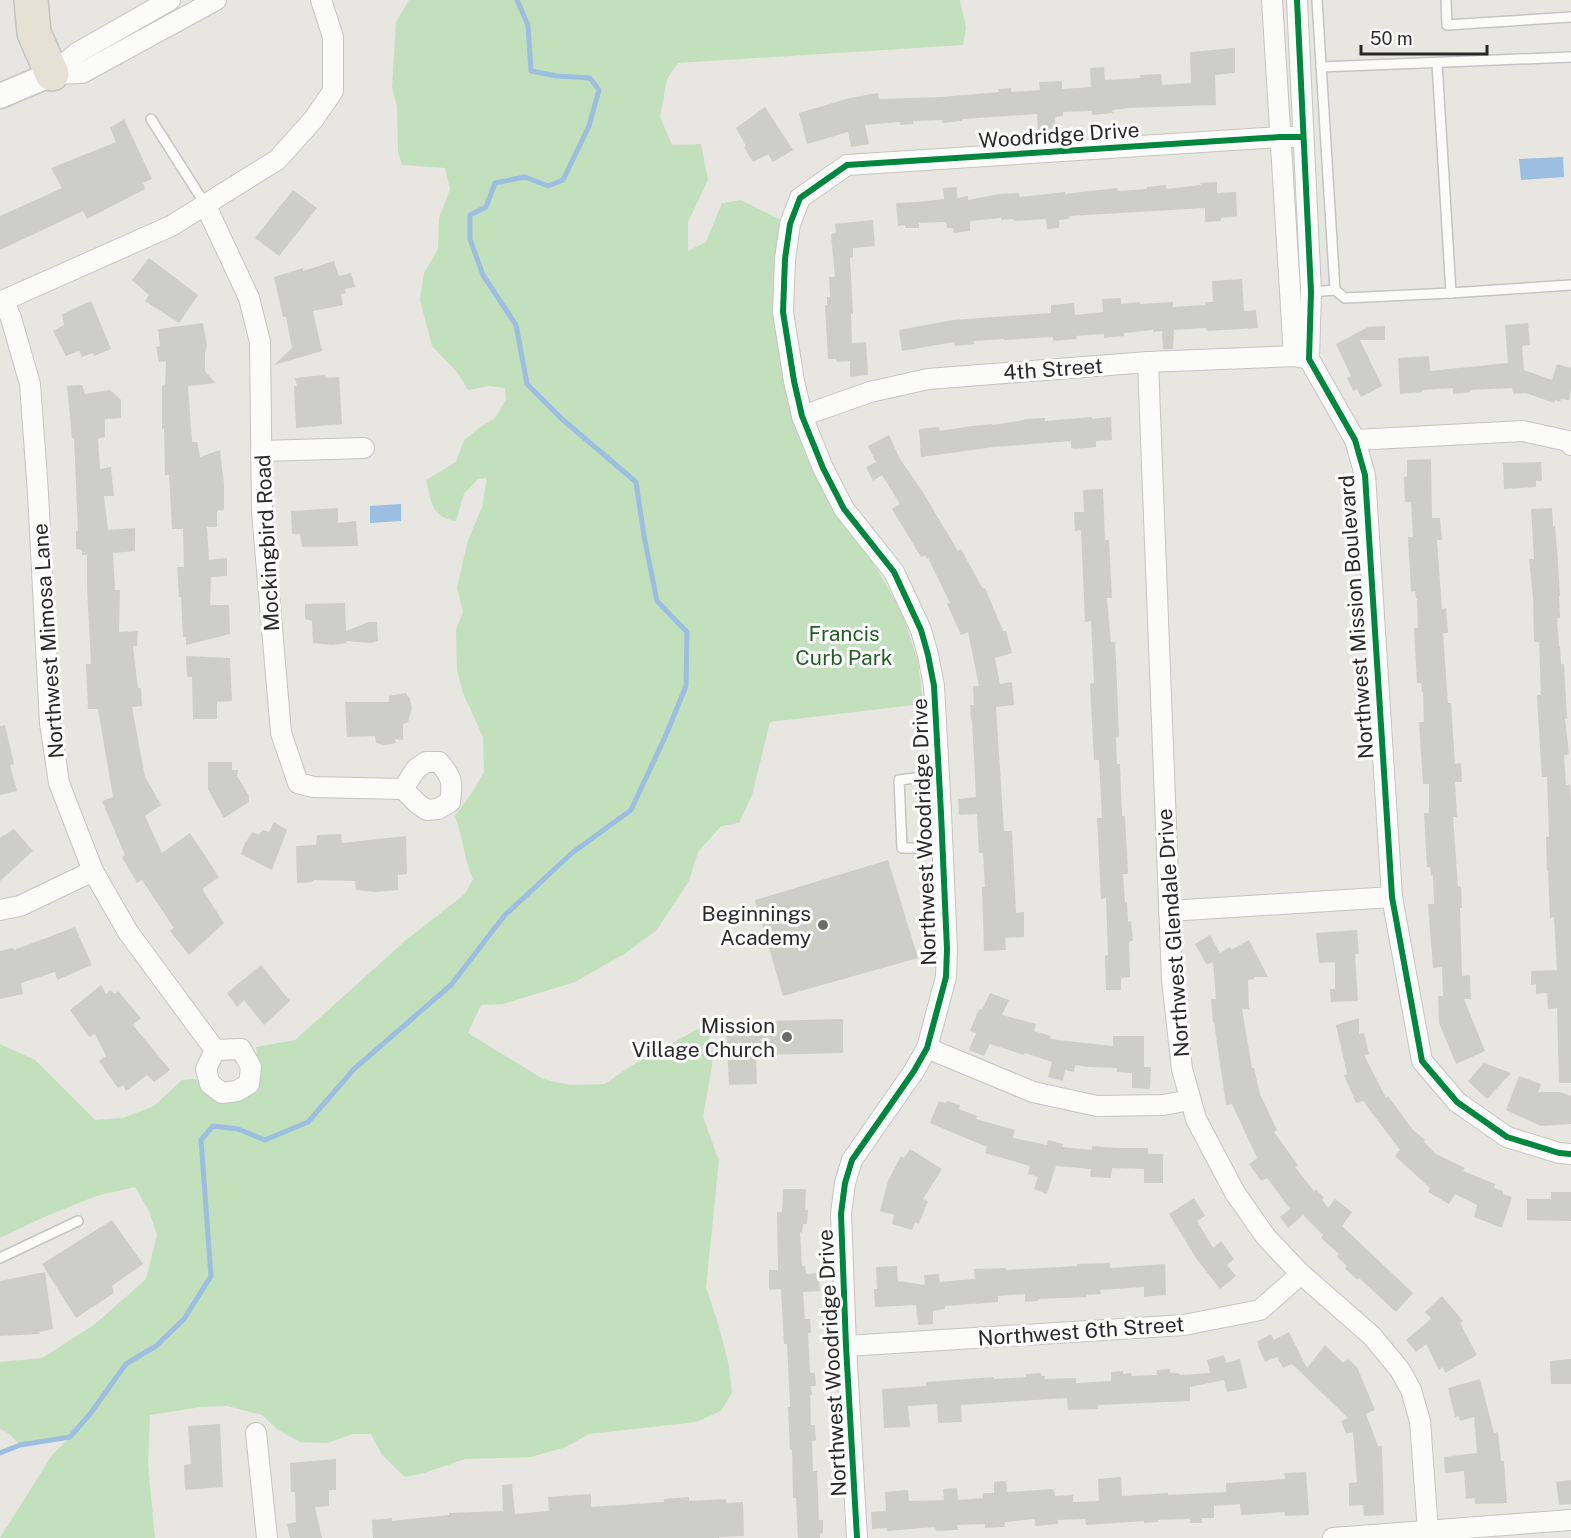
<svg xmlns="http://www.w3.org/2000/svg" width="1571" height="1538" viewBox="0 0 1571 1538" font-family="'Public Sans',sans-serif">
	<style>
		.green { fill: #c2e0bc }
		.water { fill: #9bbee1 }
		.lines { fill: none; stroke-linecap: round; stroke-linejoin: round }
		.stream { stroke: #9bbee1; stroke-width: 5 }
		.building { fill: #cecec9 }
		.service-casing { stroke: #c5c4c4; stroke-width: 12 }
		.minor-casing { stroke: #c5c4c4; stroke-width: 22 }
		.tertiary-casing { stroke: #c5c4c4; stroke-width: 27 }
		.motorway-casing { stroke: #c3c3c1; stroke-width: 36 }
		.service { stroke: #fbfbfa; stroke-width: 9 }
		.minor { stroke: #fbfbfa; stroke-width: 20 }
		.tertiary { stroke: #fbfbfa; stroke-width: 24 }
		.motorway { stroke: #e6e1d5; stroke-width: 33 }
		.cycleway-casing { stroke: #fff; stroke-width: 10 }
		.cycleway { stroke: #00873e; stroke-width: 6 }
		.poi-dot { fill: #6c6b69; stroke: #fff; stroke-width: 2 }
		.labels { text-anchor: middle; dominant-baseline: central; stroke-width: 6; stroke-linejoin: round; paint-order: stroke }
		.street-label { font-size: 21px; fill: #292929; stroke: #fff }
		.park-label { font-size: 21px; fill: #215e24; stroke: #fff }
		.poi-label { font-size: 21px; fill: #292929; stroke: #fff; text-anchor: end }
	</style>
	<rect width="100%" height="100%" fill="#e7e6e0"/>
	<path class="green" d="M409 0H960L966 28 963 45 678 63 667 79 660 117 672 145 701 144 708 180 688 222V251L706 242 722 203 741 200 781 220 775 261 777 310 786 386 792 415 805 454 819 483 835 512 872 561 902 612 918 661 923 704 770 722 752 795 739 823 721 826 698 852 689 881 656 931 624 954 575 982 503 1004 481 1005 468 1033 543 1079 570 1085 605 1084 631 1066 705 1025 713 1045 712 1066 703 1117 719 1161 706 1287 718 1323 729 1366 732 1393 721 1411 696 1422 589 1434 566 1447 531 1457 465 1459 424 1473 405 1477 382 1455 371 1434H353L327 1443 300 1442 277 1429 262 1415 227 1406 201 1407 150 1415 148 1464 155 1538H0L52 1455 69 1438 20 1445 8 1433 0 1429V1362L42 1358 94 1325 146 1279 157 1235 149 1211 135 1187 96 1196 44 1217 0 1238V1044L35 1060 95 1120 123 1118 154 1106 182 1080 196 1079 212 1099 237 1101 254 1091 258 1066 256 1047 295 1040 406 940 465 894 473 879C464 859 463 837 455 816L471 794 484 772 483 737 463 693 457 670 456 630 463 612 457 588 468 540 482 507 487 478 478 479 464 494 456 521C431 518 431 500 426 480L456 462 464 440 479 428 495 418 506 399 505 388 489 386 468 390 457 372 432 346 420 300 424 273 438 249 439 218 450 189 445 168 402 165 398 153 397 106 392 88 396 22Z"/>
	<g class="water">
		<path d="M1563 157 1564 177 1521 180 1519 159Z"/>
		<path d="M401 504V521L370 523V506Z"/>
	</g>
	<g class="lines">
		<path class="stream" d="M0 1453 20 1445 70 1437 90 1414 126 1364 156 1346 184 1319 211 1276 201 1140 213 1126 238 1129 265 1140 308 1122 354 1069 451 985 504 916 572 853 631 810 666 735 686 686 687 632 657 601 644 536 636 482 562 419 527 384 516 325 483 275 470 239V215L486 207 495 183 525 177 548 186 563 180 589 126 599 90 590 78 557 76 531 71 528 25 517 0"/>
	</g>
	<g class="building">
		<path d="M1235 48V73L1215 75 1216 105 1129 108 1112 110 1113 113 1092 115V111L1063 112V116L1055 117 1056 136 1038 137 1037 114 962 119V121L942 123V120L913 121V124L900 125V122L865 125 869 144 851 147 848 132 807 144 799 113 850 98 878 93 879 99 942 97 999 92 998 89 1011 88V92L1040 90 1039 82 1062 81V89L1091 87 1090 68 1104 67 1105 80 1140 78V75L1161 74 1162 85 1191 83 1190 52Z"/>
		<path d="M765 107 793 150 773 162 768 154 753 162 744 147 746 146 736 128Z"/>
		<path d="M124 119 152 179 143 183 145 189 87 219 83 211 0 250V216L62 188 51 168 116 142 110 128Z"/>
		<path d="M1217 182V193L1236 192 1237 216 1221 218V221L1205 222V208L1070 216 1069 219 1059 220V228L1047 229 1046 219 1014 221 1013 219 1001 220V218L970 221V231L954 233 953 228H947L946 222 919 223V228H905V225L898 226 896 203 917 202 944 199 943 188 957 187V198L968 196V200L999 194 1019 193 1020 197 1065 192V194L1117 188 1118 191 1147 189V187L1166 185V189L1201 185 1200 183Z"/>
		<path d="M293 190 317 208 279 256 255 238Z"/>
		<path d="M873 220 875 246 853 248V257L850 258 853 314H851L852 343 866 342 868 375 850 377V361L837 362 836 359H828L825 305H827V297H830L829 277H835L831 234 836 233 835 224Z"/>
		<path d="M149 258 198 295 179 323 145 301 149 295 132 280Z"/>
		<path d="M334 261 339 276 351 273 355 287 345 289 346 293 341 294 343 305 313 311 322 351 274 365 292 348 286 317H283L274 277 303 268V271Z"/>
		<path d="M1242 279 1244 311 1256 310 1258 328 1207 331 1206 328 1174 330 1173 349H1163L1162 331 1153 332V330L1124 333V336L1104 338V334L1076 336 1077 339 1053 341V337L1004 340V339L974 341V344L955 346 954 342 902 351 899 330 953 320 1051 313V305L1074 303 1075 315 1103 312 1102 299 1121 298V304L1140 302V304L1173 302V307L1205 305V302H1213L1212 281Z"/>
		<path d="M91 301 111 349 94 356 93 353 82 357 79 351 66 356 53 331 64 325 62 314Z"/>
		<path d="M203 323 207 345 205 354V371L215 383 188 386 192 442H197L200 457 220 450 224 484V510L217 511V527H207L209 560 227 558V576L211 577 210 605H229L230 634 186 645V637H183L181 597H179L177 567H184L183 529H172L169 475H165L164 428 162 429V386L165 385 166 361 159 362 156 347 160 346 158 329Z"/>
		<path d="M1528 323 1530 345 1522 346 1524 370 1552 380 1557 364 1571 368V391L1569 400 1561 399 1560 402 1555 400 1554 403 1526 393 1513 394 1512 388 1470 390V392L1453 394V388L1422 390V392L1400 394 1398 358 1429 356 1430 371 1508 363 1505 325Z"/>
		<path d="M1385 326V340H1360L1382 386 1361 397 1357 389 1353 391 1347 378 1351 376 1336 344 1368 327Z"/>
		<path d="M325 375 326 378 339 377 342 424 296 428 294 386H297L295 378Z"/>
		<path d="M77 385H82L85 394 110 390 121 400V418L105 419V437L98 439 100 469 111 467 114 496H104L108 530 135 528V551L113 553 115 590H120L119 632 138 631 137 646H133L138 688H141L142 706 132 707 145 777 161 805 145 816 162 853 190 833 219 877 202 889 224 923 189 955 170 931 174 928 142 880 137 883 122 857 125 855 102 801 113 797 98 709H88L86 664H91L87 587V555H82V550L76 549V531H78L74 438H72L67 386Z"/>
		<path d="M1092 417V419L1111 417 1112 440 1096 441V447L1074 449 1071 448V441L994 447 921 457 919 429 939 427 940 431 971 426 992 424V425L1024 420V419L1045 418V421Z"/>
		<path d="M889 435 900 459 922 491 958 551 961 549 983 589 985 588 1003 631H1006L1012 653 995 658 1000 684 1012 682 1014 705 996 707 1004 831H1012L1016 913 1024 912V937L1005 938 1006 950 984 951 982 887H985L983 853H979L977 814 959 815 958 799 976 797 972 720H971L970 705H974L973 686H979L968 632 961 635 947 604 950 603 928 558 927 559 925 555 921 557 892 509 900 504 882 475 873 481 866 467 876 462 868 446Z"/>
		<path d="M1431 459 1432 518H1440L1442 540H1437L1442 609 1446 608 1448 633H1443L1448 703H1451L1455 764 1461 763 1462 782H1455L1457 817H1453L1458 887 1461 886 1462 908H1460L1462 976 1470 975 1471 999H1464L1485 1051 1456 1064 1439 1023 1438 996H1443L1442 967 1433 968 1428 904H1434L1433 875 1431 876 1430 867H1427L1424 813H1429V784H1423L1419 722H1424L1423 692H1422L1421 683H1417L1414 628H1418L1417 599H1416L1415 591 1411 592 1408 537H1413L1411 502H1405L1404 477 1407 476V460Z"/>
		<path d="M1541 462 1542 481H1536V487L1504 489 1503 463Z"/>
		<path d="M1103 489 1105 540H1109L1112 598H1107L1111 642H1115L1116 661 1119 736 1116 737 1117 764H1120L1122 816H1125L1127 853 1128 874H1123L1125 903 1127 902 1128 922 1131 921 1133 941H1130L1129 944 1130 977 1121 978V990H1106L1105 956 1108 955 1106 898 1101 899 1097 818H1102L1099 760H1094L1090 684 1094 683 1091 621 1085 622 1081 530 1075 531 1074 512H1084L1083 490Z"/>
		<path d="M338 508V523L356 521 358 546 302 547 300 534H292L291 511Z"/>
		<path d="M1552 508 1553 526H1555L1558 562 1560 596H1559L1560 618H1557L1559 646H1560L1561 664H1564L1567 719H1565L1569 754 1564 755 1566 785H1570L1571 801V1083H1559L1557 1008 1548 1009 1547 993 1536 994V984L1531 985V971L1557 970 1554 917 1550 918 1548 871H1547L1546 837H1549L1547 777H1542L1539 732 1537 695H1541L1539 642H1534L1533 597 1529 559H1534L1531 509Z"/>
		<path d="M345 603 346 631 368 622H377L378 641 371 643 346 641 347 643 333 645 313 643 312 621 305 619V604Z"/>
		<path d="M186 656 230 658 232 701 217 702V719H193L192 677H187Z"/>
		<path d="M406 693 410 699 412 708 408 722 403 724V740L395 739 396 743 385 745 376 743 375 736 347 737 345 702H389V696Z"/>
		<path d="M5 725 14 764 10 765 17 791 0 795V726Z"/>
		<path d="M208 762H232V770H238L237 776 249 796V802L224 818 208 789Z"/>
		<path d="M274 822 287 830 272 870 241 854 245 843 253 832 258 835 263 830 269 832Z"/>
		<path d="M14 829 33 851 0 881V838Z"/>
		<path d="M341 834 342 843 406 836 407 874 398 875V890L375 892 356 890 355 881 314 880 312 882 297 883 296 846 316 845 317 835Z"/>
		<path d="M888 860 918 958 783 996 755 900Z"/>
		<path d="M75 927 92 965 57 980 55 972 21 983 23 994 0 999V951L13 948 14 950Z"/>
		<path d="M1357 930 1359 954H1355L1358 1001 1331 1002 1330 989H1335V962L1319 963 1316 933Z"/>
		<path d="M1210 935 1220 953 1230 947 1231 950 1249 940 1268 977H1254V979L1248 980 1249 1009H1242L1252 1068H1254L1260 1094 1277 1130 1274 1132 1298 1165 1295 1167 1314 1191 1316 1189 1324 1198 1322 1199 1328 1208 1335 1199 1352 1212 1342 1226 1413 1293 1396 1312 1359 1278 1358 1280 1345 1269 1347 1266 1337 1257 1339 1254 1321 1238 1323 1235 1303 1215 1288 1228 1280 1217 1290 1209 1267 1178 1261 1181 1249 1164 1257 1158 1232 1104 1226 1105 1214 1022H1213L1211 999H1216L1213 962 1207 965 1195 944Z"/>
		<path d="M261 965 290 1001 264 1025 244 1000 237 1007 227 993Z"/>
		<path d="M101 985 106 994 110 990 115 994 118 991 141 1018 133 1025 170 1070 154 1082 147 1075 126 1091 123 1085 118 1088 99 1061 106 1056 95 1034 89 1037 70 1010Z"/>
		<path d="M990 993 1009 1000 1002 1015 1036 1024 1034 1031 1051 1036 1050 1039 1113 1046V1036H1144V1067H1151L1150 1089 1132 1088V1073L1117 1072V1068L1089 1067 1075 1065 1074 1072 1065 1070 1063 1081 1048 1077 1052 1062 1025 1053 1024 1055 990 1044 984 1056 969 1050 976 1033 970 1031 979 1009 982 1010Z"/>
		<path d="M1359 1018V1034L1364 1033 1369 1054 1364 1055 1386 1098 1388 1096 1412 1129 1425 1140 1424 1142 1436 1154 1465 1168 1463 1171 1495 1184 1494 1188 1503 1191V1194L1512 1197 1502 1228 1474 1217 1477 1205 1455 1194 1449 1204 1428 1192 1430 1188 1395 1156 1400 1150 1363 1101 1356 1103 1344 1075 1347 1074 1336 1025Z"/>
		<path d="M843 1019V1053L760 1055 761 1059 756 1060 757 1084 729 1085 726 1022Z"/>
		<path d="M1484 1063 1511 1073 1487 1099 1468 1081Z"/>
		<path d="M1519 1076 1541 1084 1538 1092H1560L1571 1096V1124L1541 1126 1506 1110Z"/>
		<path d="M939 1101 946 1103 947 1101 960 1105 959 1109 977 1116 976 1119 1015 1130 1013 1138 1047 1145 1048 1140 1063 1144 1062 1147 1092 1150V1146L1117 1148H1148V1154H1163V1183H1144V1169L1112 1168 1111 1178 1090 1177 1091 1169 1056 1166 1047 1194 1034 1189 1038 1177 1028 1174 1030 1166 985 1153 987 1147 930 1123Z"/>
		<path d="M910 1149 942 1169 923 1199 928 1201 919 1224 915 1223 912 1230 892 1224 894 1215 880 1211 888 1181 901 1156 904 1158Z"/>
		<path d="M783 1189H806L805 1210H808L807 1224H803L802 1233 800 1232 802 1266H805L806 1274 818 1273 820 1291 803 1292 805 1319H810L811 1333H808L810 1373H815L816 1386H811L812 1395H810L811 1425H815L816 1440 812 1441 813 1471H817L819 1520H823V1533L820 1534V1538H798L796 1498H793L792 1450H790L788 1407H790L787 1344H784L781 1289 769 1290V1270H778L777 1212H782Z"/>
		<path d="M1551 1192H1571V1221L1527 1220V1199H1551Z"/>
		<path d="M1194 1198 1205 1216 1197 1221 1213 1248 1221 1241 1234 1259 1227 1265 1236 1276 1220 1289 1196 1258 1169 1214Z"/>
		<path d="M112 1220 143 1264 112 1286 114 1293 76 1318 42 1264Z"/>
		<path d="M1110 1263V1268L1165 1264 1166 1295 1144 1297V1287L1100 1290 1101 1294 1087 1295V1297L1038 1299V1301L1025 1302V1294L998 1296V1302L945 1306V1309L933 1311V1324L918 1325 916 1305 875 1307 874 1289H877L876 1267 897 1266 898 1281 925 1285 924 1275 939 1274 940 1282 975 1279 974 1269 1006 1268V1270L1077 1266V1264Z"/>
		<path d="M45 1272 53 1329 39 1332 40 1334 0 1336V1281Z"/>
		<path d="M1442 1296 1463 1321 1460 1323 1477 1355 1445 1373 1443 1367 1439 1370 1426 1344 1416 1352 1406 1340 1431 1319 1425 1312Z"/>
		<path d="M1289 1332 1307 1368 1325 1345 1343 1363 1348 1359 1357 1367 1375 1410 1366 1414 1378 1446H1382L1384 1515 1364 1516 1363 1505 1349 1506V1483L1357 1482 1353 1432 1346 1434 1341 1421 1348 1418 1292 1364 1283 1368 1277 1357 1265 1362 1258 1346V1341L1271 1334 1274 1340Z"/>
		<path d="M1224 1355 1226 1363 1240 1359 1247 1388 1227 1392 1224 1380 1190 1387V1401L1098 1405V1409L1068 1410 1067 1398 961 1405 962 1422 938 1423 937 1404 908 1406 910 1427 884 1428 882 1389 926 1386V1382L994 1377V1379L1026 1377V1374L1041 1373V1376H1045V1379L1076 1378V1383L1111 1381V1372L1123 1371V1374L1131 1373 1132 1376 1157 1375V1370L1170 1369V1373H1179L1180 1375 1210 1373 1207 1360Z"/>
		<path d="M1571 1359V1384H1551L1550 1361Z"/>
		<path d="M1480 1379 1494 1433 1498 1432 1501 1461H1504L1507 1503 1475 1504V1498L1466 1499 1464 1471 1445 1473 1444 1457 1477 1453 1474 1417 1460 1421 1459 1416 1455 1417 1448 1388Z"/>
		<path d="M220 1424 223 1487 185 1490 184 1465 191 1464 188 1426Z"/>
		<path d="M336 1459V1490H329V1506L315 1507 322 1538H290L287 1524 296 1522 295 1492H291L290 1463Z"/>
		<path d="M1306 1472 1309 1515 1285 1516V1512L1241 1515 1240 1504 1214 1506V1518H1202V1523H1190V1519L1158 1520V1522L1144 1523V1521L1086 1525 1085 1519 1058 1520V1524L1035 1526V1519L1005 1522V1527L985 1528V1524L957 1525 958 1530 936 1531 935 1527 887 1531V1528L872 1529 871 1512 886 1511 885 1492 908 1490 909 1501 944 1500 943 1489 957 1488 958 1500 983 1498V1493H994V1482L1006 1481 1007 1492 1054 1489 1055 1496 1073 1495V1502L1099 1501 1098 1479 1121 1477 1122 1496 1168 1493V1495L1226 1492V1483L1285 1479 1284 1473Z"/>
		<path d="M1571 1480V1504L1559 1505 1556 1482Z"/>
		<path d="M512 1484 515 1514 549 1511 548 1497 591 1494V1507L664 1502V1499L689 1497V1501L726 1499V1503L743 1502 744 1536 719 1537V1538H373L372 1520 392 1518V1521L449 1515V1513L503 1511 502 1485Z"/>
	</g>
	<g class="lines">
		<g class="service-casing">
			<g id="service">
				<path d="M1317 0 1335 290"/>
				<path d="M1446 0 1447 25 1571 17"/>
				<path d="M1437 63 1451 293"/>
				<path d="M1321 67 1571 57"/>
				<path d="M151 119 205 204"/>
				<path d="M1311 292 1335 290 1345 298 1451 293 1571 285"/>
				<path d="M939 775 899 780 902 848H943"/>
				<path d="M0 1258 78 1221"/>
			</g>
		</g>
		<g class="minor-casing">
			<g id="minor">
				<path d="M1272 0 1294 356"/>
				<path d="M1297 0 1311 292 1309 359 1355 440 1365 475 1392 897 1422 1061 1457 1102 1507 1137 1559 1153 1571 1154"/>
				<path d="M52 74 82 73 216 0"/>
				<path d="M52 74 77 53 170 0"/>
				<path d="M205 204 249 298 260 342 262 512 281 733 298 783 313 787 403 789"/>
				<path d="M4 301 11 318 30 384 38 493 50 723 59 783 93 871 128 932 215 1050 241 1049 251 1067 249 1084 237 1091 222 1093 210 1084 206 1069 215 1050"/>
				<path d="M0 302 171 226 277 160 313 120 333 91V37L321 0"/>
				<path d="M1148 362 1172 980 1182 1069 1196 1119 1235 1193 1266 1237 1300 1273 1372 1336 1400 1370 1411 1390 1420 1421 1428 1531"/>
				<path d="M802 416 870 392 928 379 1148 362 1294 356 1309 359"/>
				<path d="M1355 440 1523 431 1568 441 1571 445"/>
				<path d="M261 451 364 448"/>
				<path d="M426 762H439C452 777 453 782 450 802L438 809 427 810 418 804 403 789 416 769Z"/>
				<path d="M0 910 20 906 93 871"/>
				<path d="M1169 911 1392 897"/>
				<path d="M927 1048 1033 1092 1097 1106 1163 1105 1190 1100"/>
				<path d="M846 1346 1184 1325 1260 1310 1294 1280 1300 1273"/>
				<path d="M256 1433 267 1538"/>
				<path d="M857 1538 846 1346 841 1214 845 1183 852 1160 914 1071 927 1048 946 977 947 949 941 813 934 686 928 655 921 630 894 572 844 509 823 468 802 416 794 381 783 312 785 259 790 224 800 198 847 165 1280 137H1303"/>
				<path d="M1333 1538 1571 1520"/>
			</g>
		</g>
		<g class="tertiary-casing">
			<path id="tertiary" d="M0 96 52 74"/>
		</g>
		<g class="motorway-casing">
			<path id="motorway" d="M31 0 34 33 52 74"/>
		</g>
		<use href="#service" class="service"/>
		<use href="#minor" class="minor"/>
		<use href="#tertiary" class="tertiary"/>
		<use href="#motorway" class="motorway"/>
		<g class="cycleway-casing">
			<g id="cycleway">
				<path d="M1297 0 1311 292 1309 359 1355 440 1365 475 1392 897 1422 1061 1457 1102 1507 1137 1559 1153 1571 1154"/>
				<path d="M857 1538 846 1346 841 1214 845 1183 852 1160 914 1071 927 1048 946 977 947 949 941 813 934 686 928 655 921 630 894 572 844 509 823 468 802 416 794 381 783 312 785 259 790 224 800 198 847 165 1280 137H1303"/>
			</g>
		</g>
		<use href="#cycleway" class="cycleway"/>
	</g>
	<g class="poi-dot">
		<circle cx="823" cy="925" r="6"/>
		<circle cx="787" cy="1037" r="6"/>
	</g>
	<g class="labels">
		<g class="street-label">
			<text transform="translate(1059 135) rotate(-4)">Woodridge Drive</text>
			<text transform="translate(1053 369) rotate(-4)">4th Street</text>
			<text transform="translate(267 543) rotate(-93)">Mockingbird Road</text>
			<text transform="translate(1356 617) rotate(-94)">Northwest Mission Boulevard</text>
			<text transform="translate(48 641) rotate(-94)">Northwest Mimosa Lane</text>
			<text transform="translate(924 832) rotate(-92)">Northwest Woodridge Drive</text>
			<text transform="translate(1173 933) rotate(-94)">Northwest Glendale Drive</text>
			<text transform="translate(1081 1331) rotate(-4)">Northwest 6th Street</text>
			<text transform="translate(832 1363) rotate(-93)">Northwest Woodridge Drive</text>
		</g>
		<g class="park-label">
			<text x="844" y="633">Francis<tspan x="844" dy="24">Curb Park</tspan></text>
		</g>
		<g class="poi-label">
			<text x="811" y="913">Beginnings<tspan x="811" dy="24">Academy</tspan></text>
			<text x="775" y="1025">Mission<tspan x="775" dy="24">Village Church</tspan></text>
		</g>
	</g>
	<path d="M1361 45v9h126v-9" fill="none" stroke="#292929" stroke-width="3"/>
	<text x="1370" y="45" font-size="18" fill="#292929" stroke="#ffffff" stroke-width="4.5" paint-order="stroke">50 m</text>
</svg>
